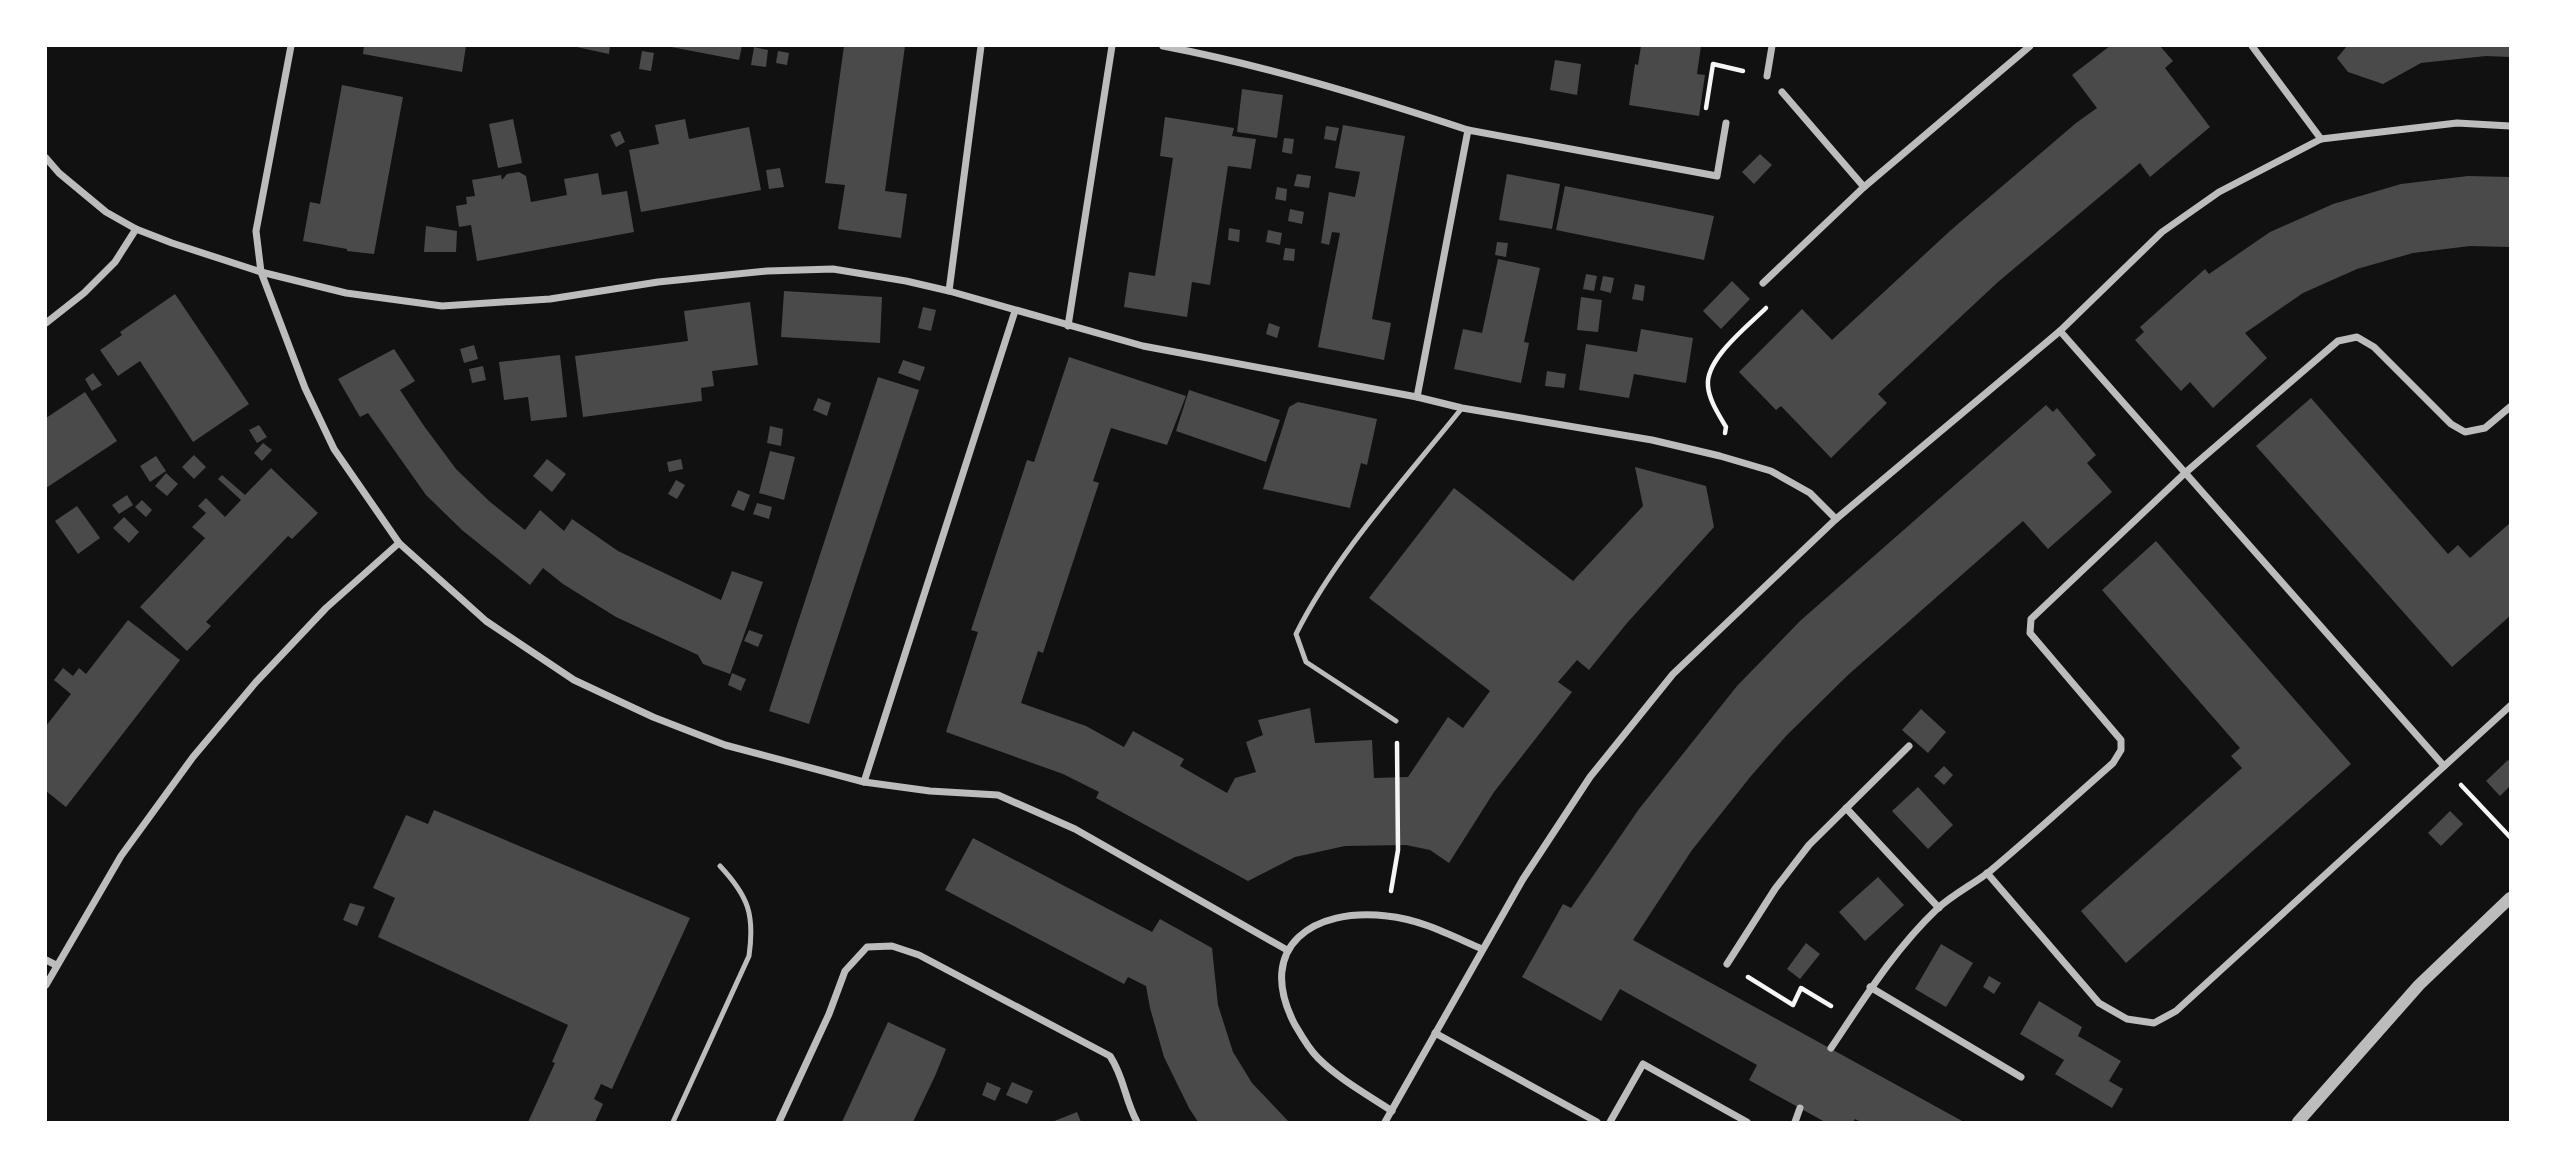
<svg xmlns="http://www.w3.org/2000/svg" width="2556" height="1168" viewBox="0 0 2556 1168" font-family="'Open Sans',sans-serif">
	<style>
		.building { fill: #4a4a4a }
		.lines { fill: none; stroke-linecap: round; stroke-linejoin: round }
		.path { stroke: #f5f5f5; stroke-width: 4.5 }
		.service { stroke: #bcbcbc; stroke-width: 5 }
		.minor { stroke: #bcbcbc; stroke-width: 7 }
		.tertiary { stroke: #bcbcbc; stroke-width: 12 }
	</style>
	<rect width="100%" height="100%" fill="#111"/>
	<g class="building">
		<path d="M364 46H466L462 72 363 54Z"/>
		<path d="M572 46H610L609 54Z"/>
		<path d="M666 46H742L739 60Z"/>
		<path d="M844 46H905L885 191 907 194 901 238 838 229 845 185 825 183Z"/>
		<path d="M1641 46H1701L1697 74 1705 75 1699 116 1629 105 1635 64 1638 65Z"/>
		<path d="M2110 46H2160L2173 61 2165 68 2210 127 2150 177 2140 163 1998 282 1878 394 1887 403 1831 458 1781 406 1776 410 1739 372 1802 309 1832 340 1951 230 2076 123 2097 108 2072 75Z"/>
		<path d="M2347 46H2510V57L2486 56 2421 63 2383 84 2348 72 2337 58Z"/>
		<path d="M754 47 768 50 766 67 751 65Z"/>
		<path d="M642 51 654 53 651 71 639 69Z"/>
		<path d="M778 51 789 53 787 65 776 63Z"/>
		<path d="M1555 60 1581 64 1577 95 1550 90Z"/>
		<path d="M342 85 403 97 374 254 347 251V249L303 241 310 202 320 204Z"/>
		<path d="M1242 89 1283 95 1277 138 1237 132Z"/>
		<path d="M1165 117 1234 128 1232 136 1256 139 1251 169 1228 166 1210 285 1192 282 1187 317 1124 307 1129 272 1155 276 1173 158 1160 156Z"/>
		<path d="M513 119 522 163 498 168 489 124Z"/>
		<path d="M685 119 689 139 749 127 761 190 641 212 629 150 659 144 655 125Z"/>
		<path d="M1343 125 1405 136 1372 319 1391 323 1384 360 1318 347 1340 233 1332 232 1329 245 1321 243 1329 192 1355 197 1360 172 1335 168Z"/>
		<path d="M1326 126 1339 128 1336 141 1324 139Z"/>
		<path d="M620 131 625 142 616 147 610 135Z"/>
		<path d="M1284 138 1294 139 1292 154 1282 152Z"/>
		<path d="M1760 154 1772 165 1754 184 1742 172Z"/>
		<path d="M780 168 784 187 769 189 766 170Z"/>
		<path d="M519 172 526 176 531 202 567 195 564 179 598 173 602 195 627 191 634 232 477 261 471 225 459 227 456 206 467 204 466 197 475 196 472 180 501 175 502 180 507 174Z"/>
		<path d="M1297 174 1311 176 1309 188 1294 186Z"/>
		<path d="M1507 174 1560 184 1552 229 1499 220Z"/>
		<path d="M2468 176 2510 177V247L2470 246 2413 253 2357 269 2303 293 2245 333 2267 358 2213 408 2190 382 2181 391 2135 340 2144 332 2140 327 2205 269 2209 274 2270 232 2333 204 2401 184Z"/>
		<path d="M1565 186 1714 216 1704 260 1556 230Z"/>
		<path d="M1277 187 1287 189 1286 201 1275 199Z"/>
		<path d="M1290 209 1304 212 1302 224 1288 221Z"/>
		<path d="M426 226 457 231 456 252H424Z"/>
		<path d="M1229 228 1240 230 1239 242 1228 240Z"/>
		<path d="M1268 230 1282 233 1280 245 1266 242Z"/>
		<path d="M1497 242 1508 243 1506 257 1495 255Z"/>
		<path d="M1285 248 1295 249 1294 261 1283 260Z"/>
		<path d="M1498 259 1540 268 1524 342 1529 343 1521 383 1454 369 1463 329 1482 333Z"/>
		<path d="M1586 274 1597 276 1594 291 1583 289Z"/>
		<path d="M1603 276 1614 278 1611 293 1600 290Z"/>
		<path d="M1732 281 1750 299 1721 329 1703 311Z"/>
		<path d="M1635 284 1645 286 1643 301 1632 299Z"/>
		<path d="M784 291 882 297 880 343 781 337Z"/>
		<path d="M175 294 249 404 193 442 140 361 118 376 100 350 122 335 120 332Z"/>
		<path d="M1581 297 1602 300 1598 332 1577 330Z"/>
		<path d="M750 302 758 365 712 371 714 386 701 388 702 401 583 417 575 356 688 341 684 311Z"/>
		<path d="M923 307 936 310 931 331 918 328Z"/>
		<path d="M1269 323 1280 327 1277 338 1266 334Z"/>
		<path d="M1641 329 1693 338 1686 383 1634 374 1629 398 1579 390 1586 344 1637 352Z"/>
		<path d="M474 345 478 359 464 363 460 349Z"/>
		<path d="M394 349 415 381 400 390 424 426 456 469 489 501 525 530 540 510 564 531 572 519 618 551 721 600 732 571 763 582 730 674 703 664 698 655 616 617 563 584 543 568 530 585 462 530 426 495 368 413 360 417 338 379Z"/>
		<path d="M560 355 567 417 531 421 528 397 504 400 499 362Z"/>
		<path d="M1069 357 1186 396 1167 445 1111 428 1093 481 1099 483 1043 653 1038 651 1021 703 1086 726 1124 747 1133 731 1184 759 1180 766 1227 793 1235 778 1256 772 1246 742 1263 735 1258 720 1310 708 1315 743 1372 740 1374 778 1408 777 1448 717 1463 728 1490 691 1369 598 1454 488 1573 581 1643 506 1635 467 1706 486 1714 527 1627 623 1589 670 1577 660 1558 682 1572 692 1494 792 1449 863 1430 850 1406 845 1345 846 1295 857 1248 881 1096 798 1099 792 1063 774 946 732 978 632 971 630 1027 460 1034 462Z"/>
		<path d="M903 360 925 367 920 381 898 373Z"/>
		<path d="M483 366 486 380 472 383 469 369Z"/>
		<path d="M1547 371 1566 374 1564 388 1545 386Z"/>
		<path d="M93 373 102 385 92 391 85 379Z"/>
		<path d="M878 377 919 390 809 724 769 711Z"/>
		<path d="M1189 390 1280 420 1266 462 1176 431Z"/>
		<path d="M85 392 117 441 46 488V418Z"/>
		<path d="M818 398 831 403 827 416 813 410Z"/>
		<path d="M2311 398 2448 554 2458 545 2470 558 2510 523V616L2452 667 2256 446Z"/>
		<path d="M1298 402 1377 419 1367 465 1361 463 1350 508 1263 489 1289 407Z"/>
		<path d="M2046 405 2053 412 2057 408 2096 455 2087 463 2112 492 2048 549 2023 521 1848 675 1786 736 1751 776 1692 850 1633 940 1964 1122H1861L1855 1119 1853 1122H1825L1749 1080 1757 1065 1620 989 1601 1021 1522 977 1563 904 1571 908 1639 809 1737 686 1800 621Z"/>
		<path d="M259 425 267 437 257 443 249 430Z"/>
		<path d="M770 426 783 429 781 446 767 443Z"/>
		<path d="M263 443 272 450 262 461 254 453Z"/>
		<path d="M770 451 795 457 784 500 759 493Z"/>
		<path d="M194 455 206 467 194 479 182 467Z"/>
		<path d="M156 456 166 471 150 482 140 466Z"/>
		<path d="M547 459 566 474 552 492 533 476Z"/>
		<path d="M681 459 683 469 669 472 667 462Z"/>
		<path d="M271 468 318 513 292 539 288 536 206 622 211 626 187 651 140 607 205 538 192 527 206 513 198 506 206 498 225 517 241 500 218 479 222 475 245 495Z"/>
		<path d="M166 473 178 484 167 496 155 486Z"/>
		<path d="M676 480 685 485 677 499 668 494Z"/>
		<path d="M738 490 750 495 744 511 731 506Z"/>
		<path d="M127 495 133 505 119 514 112 505Z"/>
		<path d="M142 500 152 510 146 517 135 507Z"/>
		<path d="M757 503 772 507 769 519 753 514Z"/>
		<path d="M77 506 100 538 78 554 55 521Z"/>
		<path d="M124 517 139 532 129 543 113 528Z"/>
		<path d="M2156 541 2351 764 2126 963 2081 911 2242 768 2231 756 2240 748 2102 590Z"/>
		<path d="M128 620 180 660 66 807 46 791V726L71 694 54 680 63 668 73 676 79 668 86 674Z"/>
		<path d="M749 630 763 635 758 647 744 641Z"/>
		<path d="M732 673 746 679 741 691 728 685Z"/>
		<path d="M1921 709 1946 732 1928 753 1902 730Z"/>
		<path d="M2508 760 2510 762V786L2500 796 2486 781Z"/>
		<path d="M1944 766 1953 775 1944 785 1934 776Z"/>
		<path d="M1918 787 1953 825 1928 849 1892 811Z"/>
		<path d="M434 810 690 918 612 1089 601 1084 594 1099 603 1104 595 1122H528L555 1063 552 1062 568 1025 378 937 395 898 373 888 406 815 428 824Z"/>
		<path d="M2450 811 2463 824 2441 846 2428 833Z"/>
		<path d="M973 838 1152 932 1160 919 1212 948 1218 1005 1233 1052 1252 1083 1289 1122H1198L1189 1108 1164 1057 1150 1008 1146 986 1128 977 1124 984 945 890Z"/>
		<path d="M1878 877 1904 905 1865 941 1839 912Z"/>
		<path d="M350 903 365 907 357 926 343 920Z"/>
		<path d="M1806 943 1820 954 1800 979 1787 969Z"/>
		<path d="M1941 944 1973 963 1946 1007 1915 989Z"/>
		<path d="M1989 976 2001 983 1994 994 1983 987Z"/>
		<path d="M2039 1001 2082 1027 2078 1036 2121 1061 2109 1081 2123 1089 2112 1108 2055 1074 2064 1060 2020 1034Z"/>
		<path d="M888 1022 946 1049 935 1076 913 1122H842Z"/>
		<path d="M987 1082 1001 1088 995 1101 982 1095Z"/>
		<path d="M1012 1082 1033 1091 1027 1104 1006 1095Z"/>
		<path d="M1077 1112 1081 1122H1052Z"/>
	</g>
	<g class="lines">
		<g class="path">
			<path d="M1706 108 1713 64 1743 71"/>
			<path d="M1725 433 1726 427C1719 415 1709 400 1708 386 1705 359 1748 326 1766 308"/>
			<path d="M2461 785 2510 837"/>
			<path d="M1391 891 1398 850 1397 743"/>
			<path d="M1748 977 1793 1005 1801 988 1831 1006"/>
		</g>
		<g class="service">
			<path d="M1396 721 1306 662 1296 634C1336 554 1406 478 1462 408"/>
			<path d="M673 1122 749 956C755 914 748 896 720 866"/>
		</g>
		<g class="minor">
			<path d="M291 46 256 231 261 272 305 388 334 449 399 543 486 621 574 680 653 717 725 745 864 782 930 791 998 795 1075 829 1287 950"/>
			<path d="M1163 46C1267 66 1368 97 1468 130"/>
			<path d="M2252 46 2321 139"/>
			<path d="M1767 76 1772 46"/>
			<path d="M1782 92 1864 187"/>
			<path d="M46 158 59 173 106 212 136 229 172 243 261 272 346 293 442 306 550 299 658 282 767 271 833 269 906 281 949 291 1143 346 1417 397 1462 408 1652 440 1720 456 1771 471 1810 493 1836 519"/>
			<path d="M1763 283 1864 187 2030 46"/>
			<path d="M949 291 981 46"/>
			<path d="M46 323 84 293 115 262 136 229"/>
			<path d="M1068 326 1112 46"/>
			<path d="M2060 331 2444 766"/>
			<path d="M1417 397 1468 130 1717 176 1726 123"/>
			<path d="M864 782 1015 311"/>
			<path d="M1846 808 1939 908"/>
			<path d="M1987 873 2099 1003 2127 1019 2154 1023 2176 1011 2510 706"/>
			<path d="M46 960 56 965"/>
			<path d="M1727 964 1775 889 1809 845 1909 746"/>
			<path d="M46 985 121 856 193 757 256 682 326 608 399 543"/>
			<path d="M1870 987 2021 1077"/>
			<path d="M1435 1033 1597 1122"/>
			<path d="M1831 1048C1864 999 1894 950 1937 909 1952 895 1972 885 1989 872 2031 837 2072 799 2113 763L2121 750V740L2030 633 2031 619 2185 473 2338 341 2357 337 2374 347 2451 424 2465 432 2485 428 2510 407"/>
			<path d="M1392 1111C1368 1095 1339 1079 1318 1058 1308 1048 1301 1035 1294 1023 1255 946 1314 907 1387 916 1420 919 1452 936 1482 949"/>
			<path d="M779 1122 829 1014 845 971 867 947 892 946 919 955 1110 1056C1125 1079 1124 1098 1137 1122"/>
			<path d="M1385 1122 1523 879 1590 777 1673 674 1836 519 2060 331 2162 232 2219 192 2321 139 2457 123 2510 126"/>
			<path d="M1610 1122 1643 1064 1747 1122"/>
			<path d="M1795 1122 1800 1108"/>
		</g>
		<path class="tertiary" d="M2298 1122 2419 985 2510 898"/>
	</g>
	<rect width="2556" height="1168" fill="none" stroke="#ffffff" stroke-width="94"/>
</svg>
